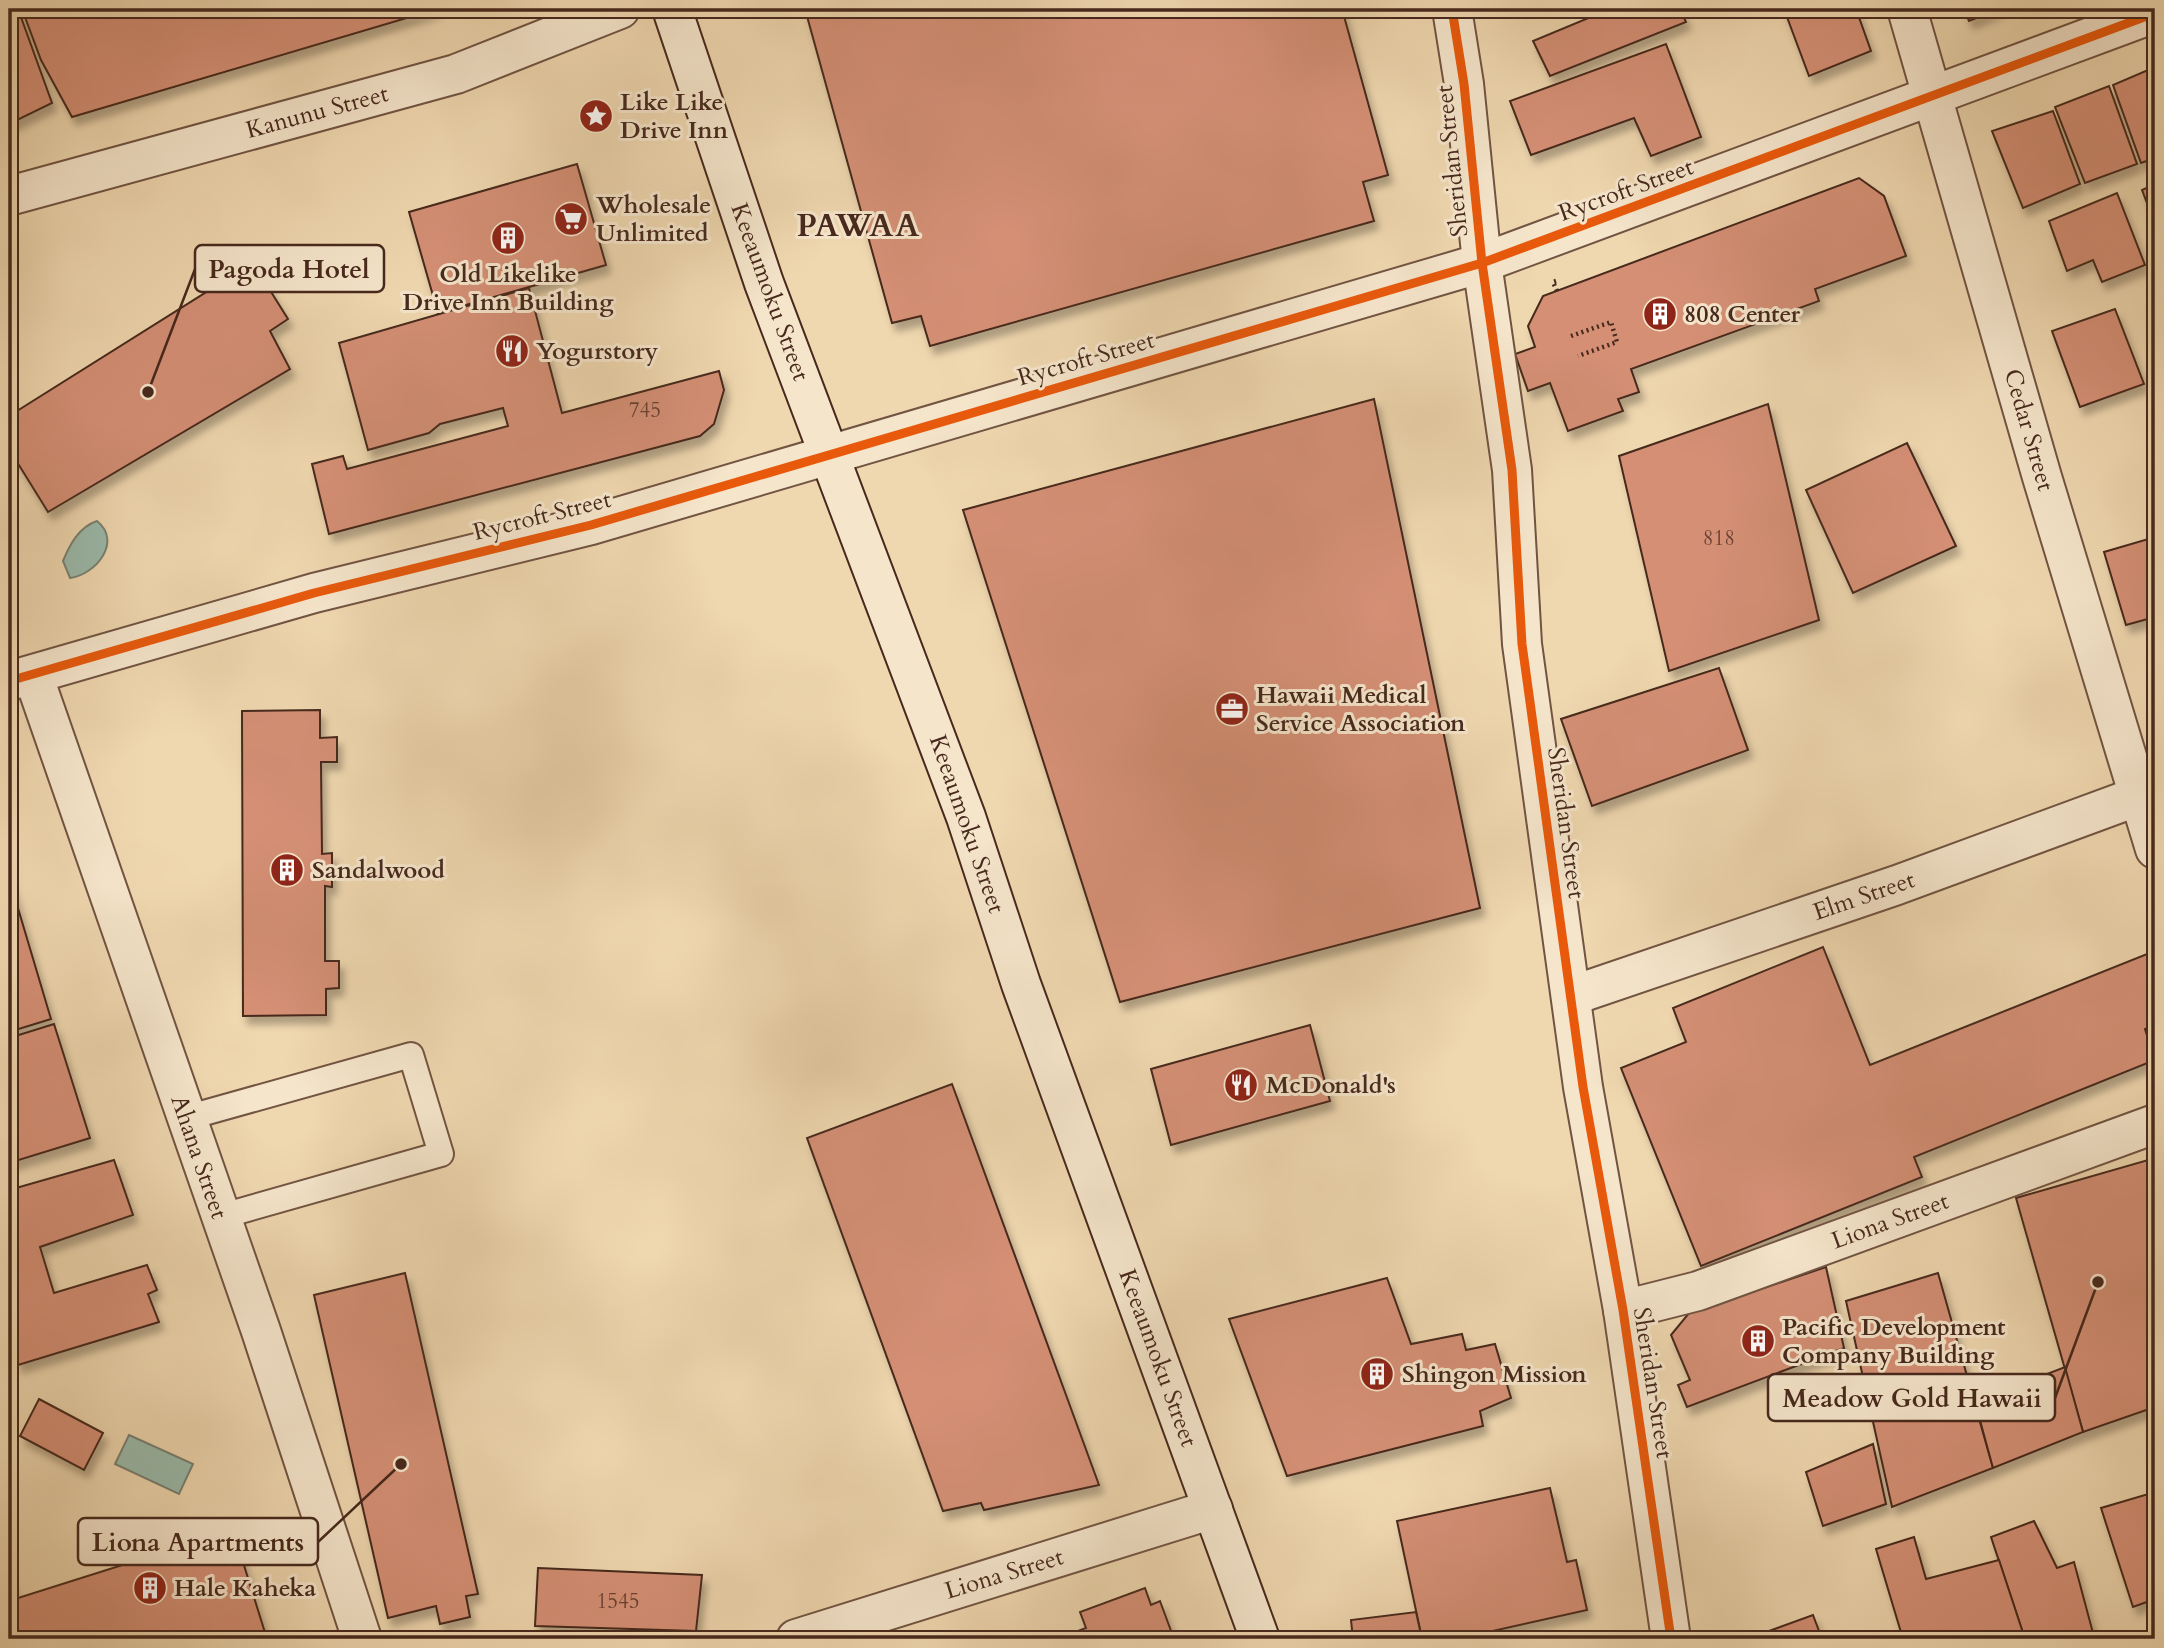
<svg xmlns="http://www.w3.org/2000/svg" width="2164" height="1648" viewBox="0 0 2164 1648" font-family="Cardo,serif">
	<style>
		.water { fill: #9abaab; stroke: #798072; stroke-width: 2 }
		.building { fill: #d48f74; stroke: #47291d; stroke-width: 2; filter: url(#shadow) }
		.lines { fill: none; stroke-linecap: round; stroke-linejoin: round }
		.service-casing { stroke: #715442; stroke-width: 28 }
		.minor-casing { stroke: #715442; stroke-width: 42 }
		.tertiary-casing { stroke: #715442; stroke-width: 42 }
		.secondary-casing { stroke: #47291d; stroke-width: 42 }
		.path { stroke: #47291d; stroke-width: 4.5; stroke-dasharray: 2 3.5; stroke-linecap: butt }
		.service { stroke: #f5e5cb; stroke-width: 24 }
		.minor { stroke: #f5e5cb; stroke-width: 38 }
		.tertiary { stroke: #f5e5cb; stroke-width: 38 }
		.secondary { stroke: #f5e5cb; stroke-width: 38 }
		.cycleway-casing { stroke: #f5e5cb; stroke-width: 13 }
		.cycleway { stroke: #e8590c; stroke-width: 9 }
		.labels { text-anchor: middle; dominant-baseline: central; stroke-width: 6; stroke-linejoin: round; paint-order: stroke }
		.number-label { font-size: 21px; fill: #6a4233 }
		.poi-label { font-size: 24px; font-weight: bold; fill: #47291d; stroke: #f5e5cb; text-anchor: start }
		.street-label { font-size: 24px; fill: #47291d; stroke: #f5e5cb }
		.district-label { font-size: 32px; font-weight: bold; letter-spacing: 2px; fill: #47291d; stroke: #f5e5cb }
		.leader { fill: none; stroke: #47291d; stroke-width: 2.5 }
		.callout-dot { fill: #47291d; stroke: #f5e5cb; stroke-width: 2.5 }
		.callout { fill: #f5e5cb; stroke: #47291d; stroke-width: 2.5 }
		.callout-label { font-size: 26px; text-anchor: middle; font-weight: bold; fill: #47291d }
	</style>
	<defs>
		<filter id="shadow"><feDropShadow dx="4.5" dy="8" stdDeviation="3.5" flood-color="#0004"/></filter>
	</defs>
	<rect width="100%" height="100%" fill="#efd7af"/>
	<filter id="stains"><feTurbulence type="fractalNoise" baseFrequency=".00286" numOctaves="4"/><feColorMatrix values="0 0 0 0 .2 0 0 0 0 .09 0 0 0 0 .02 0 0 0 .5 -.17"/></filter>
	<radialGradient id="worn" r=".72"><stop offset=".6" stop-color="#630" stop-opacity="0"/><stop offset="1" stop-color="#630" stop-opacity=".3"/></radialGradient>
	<g class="water">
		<path d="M97 521C123 542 95 575 70 578L63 561C70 544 79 527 97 521Z"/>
		<path d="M129 1435 193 1464 179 1494 115 1464Z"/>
	</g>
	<g class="building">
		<path d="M9 9H18L52 103 9 124Z"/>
		<path d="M22 9H437L72 117 41 60Z"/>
		<path d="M805 9H1342L1388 175 1363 182 1374 221 930 346 921 316 892 323Z"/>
		<path d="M1610 9H1680L1686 22 1550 76 1533 41Z"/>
		<path d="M1784 9H1856L1871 51 1809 76Z"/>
		<path d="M1964 9H1999L1969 21Z"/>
		<path d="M1666 44 1701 137 1651 156 1634 118 1531 155 1510 101Z"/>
		<path d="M2155 67V158L2141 163 2113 85Z"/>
		<path d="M2109 86 2137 164 2085 183 2055 107Z"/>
		<path d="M2053 111 2080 184 2023 208 1992 131Z"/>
		<path d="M577 164 606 265 438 313 409 212Z"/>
		<path d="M1859 178 1884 196 1906 256 1815 289 1819 301 1631 369 1639 392 1618 399 1623 411 1568 431 1550 383 1528 391 1515 354 1535 347 1528 326 1543 296Z"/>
		<path d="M2155 184V224L2142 190Z"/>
		<path d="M2117 193 2145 265 2102 282 2093 260 2067 271 2049 221Z"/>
		<path d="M240 271 250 287 263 279 288 319 270 331 290 369 48 512 9 449V416Z"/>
		<path d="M529 288 562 413 719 371 724 390 714 424 700 436 329 534 312 464 343 456 347 469 508 426 503 408 440 424 429 433 368 450 339 343Z"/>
		<path d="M2155 302V328L2147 305Z"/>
		<path d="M2115 309 2144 384 2080 407 2052 331Z"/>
		<path d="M1374 399 1480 908 1120 1002 963 510Z"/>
		<path d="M1768 404 1819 620 1669 671 1619 456Z"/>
		<path d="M1907 443 1956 546 1853 593 1806 490Z"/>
		<path d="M2155 537V617L2126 625 2104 552Z"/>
		<path d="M1719 668 1748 750 1592 806 1561 719Z"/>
		<path d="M320 710V738L337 737V762H321L322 854 332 853V887L325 886V961H339V988L326 989V1015L243 1016 242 711Z"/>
		<path d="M9 878 51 1019 9 1032Z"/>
		<path d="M1823 947 1870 1065 2152 952 2155 960V1025L2145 1029 2155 1060 1914 1157 1922 1177 1701 1266 1621 1068 1686 1042 1673 1008Z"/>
		<path d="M54 1024 90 1138 9 1163V1038Z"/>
		<path d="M1310 1025 1330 1101 1171 1145 1151 1069Z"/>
		<path d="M952 1084 1099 1485 984 1510 981 1503 943 1511 807 1138Z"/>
		<path d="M2155 1158V1407L2083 1432 2016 1198Z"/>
		<path d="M114 1160 133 1215 40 1247 54 1293 147 1265 157 1290 148 1294 159 1322 18 1365 9 1334V1190Z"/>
		<path d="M1826 1267 1844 1348 1687 1407 1678 1385 1690 1380 1671 1335 1689 1313Z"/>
		<path d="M405 1273 478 1594 466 1596 470 1617 440 1624 436 1606 388 1618 314 1295Z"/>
		<path d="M1938 1273 1993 1468 1892 1507 1846 1301Z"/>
		<path d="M1387 1278 1411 1344 1462 1334 1466 1350 1495 1344 1511 1398 1480 1411 1483 1426 1287 1476 1229 1319Z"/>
		<path d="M2065 1367 2083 1432 1993 1468 1975 1402Z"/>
		<path d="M39 1399 103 1433 84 1470 20 1436Z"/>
		<path d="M1873 1444 1886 1504 1823 1526 1806 1472Z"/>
		<path d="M1550 1488 1567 1562 1576 1560 1587 1610 1457 1639H1422L1397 1521Z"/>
		<path d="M2155 1492V1599L2133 1607 2101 1508Z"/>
		<path d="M2034 1521 2057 1568 2074 1562 2093 1633 2076 1639H2025L1991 1537Z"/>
		<path d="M233 1530 267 1639H9V1577L15 1599Z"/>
		<path d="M1914 1537 1926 1579 1999 1560 2025 1639H1903L1876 1549Z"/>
		<path d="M538 1568 702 1575 696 1631 535 1626Z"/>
		<path d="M1145 1588 1151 1605 1160 1601 1174 1639H1078L1075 1632 1086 1628 1080 1612Z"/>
		<path d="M1416 1612 1422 1639H1353L1351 1620Z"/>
		<path d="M1813 1615 1822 1639H1747Z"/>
	</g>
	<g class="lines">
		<g class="service-casing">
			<path id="service" d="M186 1118 411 1055 441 1154 219 1217"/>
		</g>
		<g class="minor-casing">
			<g id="minor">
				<path d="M1452 9 1464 84 1482 263 1512 470 1522 644 1583 1087 1623 1310 1671 1639"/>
				<path d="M1907 9 2042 477 2155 849"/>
				<path d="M9 196 456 74 620 9"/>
				<path d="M33 675 261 1331 362 1639"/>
				<path d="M1571 996 1897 885 2155 790"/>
				<path d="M1623 1310 1698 1291 2155 1124"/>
				<path d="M796 1639 1213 1509"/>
			</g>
		</g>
		<g class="tertiary-casing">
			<path id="tertiary" d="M9 681 314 593 591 525 1482 263 2155 13"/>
		</g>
		<g class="secondary-casing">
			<path id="secondary" d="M672 9 764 283 966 817 1021 984 1260 1639"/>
		</g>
		<g class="path">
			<path d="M1556 281 1553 282 1557 291"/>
			<path d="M1571 336 1611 322 1617 342 1578 356"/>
		</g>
		<use href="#service" class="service"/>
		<use href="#minor" class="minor"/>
		<use href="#tertiary" class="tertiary"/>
		<use href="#secondary" class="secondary"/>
		<g class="cycleway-casing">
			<g id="cycleway">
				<path d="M1452 9 1464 84 1482 263 1512 470 1522 644 1583 1087 1623 1310 1671 1639"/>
				<path d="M9 681 314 593 591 525 1482 263 2155 13"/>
			</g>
		</g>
		<use href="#cycleway" class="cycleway"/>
	</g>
	<defs>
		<g id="sight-disc" transform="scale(1.75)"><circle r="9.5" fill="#8f2418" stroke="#f5e5cb"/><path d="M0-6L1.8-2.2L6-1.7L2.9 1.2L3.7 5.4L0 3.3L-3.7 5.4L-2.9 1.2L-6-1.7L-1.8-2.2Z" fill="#fff"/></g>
		<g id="supermarket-disc" transform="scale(1.75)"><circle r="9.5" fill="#8f2418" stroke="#f5e5cb"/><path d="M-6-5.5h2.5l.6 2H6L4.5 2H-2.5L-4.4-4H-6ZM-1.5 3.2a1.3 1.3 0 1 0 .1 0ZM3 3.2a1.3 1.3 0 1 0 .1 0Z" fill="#fff"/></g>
		<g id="building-disc" transform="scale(1.75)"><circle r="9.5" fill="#8f2418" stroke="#f5e5cb"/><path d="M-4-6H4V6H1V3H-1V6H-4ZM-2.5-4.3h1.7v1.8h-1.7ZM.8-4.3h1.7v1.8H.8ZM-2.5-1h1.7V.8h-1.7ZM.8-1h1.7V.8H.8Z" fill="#fff"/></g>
		<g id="restaurant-disc" transform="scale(1.75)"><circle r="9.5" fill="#8f2418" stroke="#f5e5cb"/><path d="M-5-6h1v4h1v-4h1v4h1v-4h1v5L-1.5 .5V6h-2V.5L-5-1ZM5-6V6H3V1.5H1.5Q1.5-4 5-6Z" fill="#fff"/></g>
		<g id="office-disc" transform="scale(1.75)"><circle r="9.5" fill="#8f2418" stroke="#f5e5cb"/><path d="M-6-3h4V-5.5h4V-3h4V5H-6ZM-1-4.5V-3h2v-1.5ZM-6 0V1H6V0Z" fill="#fff"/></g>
	</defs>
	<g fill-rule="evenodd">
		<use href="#sight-disc" x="596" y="116"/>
		<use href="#supermarket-disc" x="571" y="219"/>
		<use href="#building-disc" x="508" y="238"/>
		<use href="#building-disc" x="1660" y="314"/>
		<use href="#restaurant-disc" x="512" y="351"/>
		<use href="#office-disc" x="1232" y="709"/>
		<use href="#building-disc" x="287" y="870"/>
		<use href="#restaurant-disc" x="1241" y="1085"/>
		<use href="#building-disc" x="1758" y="1341"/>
		<use href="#building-disc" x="1377" y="1374"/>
		<use href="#building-disc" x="150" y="1588"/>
	</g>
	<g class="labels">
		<g class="number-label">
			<text x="645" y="410">745</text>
			<text x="1719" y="538">818</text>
			<text x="618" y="1601">1545</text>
		</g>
		<g class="poi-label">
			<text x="620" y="102">Like Like<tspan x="620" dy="28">Drive Inn</tspan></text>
			<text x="596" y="205">Wholesale<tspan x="596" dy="28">Unlimited</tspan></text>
			<text x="508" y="274" text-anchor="middle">Old Likelike<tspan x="508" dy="28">Drive Inn Building</tspan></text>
			<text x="1684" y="314">808 Center</text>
			<text x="536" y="351">Yogurstory</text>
			<text x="1256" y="695">Hawaii Medical<tspan x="1256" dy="28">Service Association</tspan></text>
			<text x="312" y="870">Sandalwood</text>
			<text x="1266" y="1085">McDonald's</text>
			<text x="1782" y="1327">Pacific Development<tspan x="1782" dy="28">Company Building</tspan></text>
			<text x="1402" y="1374">Shingon Mission</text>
			<text x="174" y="1588">Hale Kaheka</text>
		</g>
		<g class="street-label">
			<text transform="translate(317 112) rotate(-15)">Kanunu Street</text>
			<text transform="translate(1452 161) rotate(-96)">Sheridan Street</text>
			<text transform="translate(1626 190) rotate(-20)">Rycroft Street</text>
			<text transform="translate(770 292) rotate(70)">Keeaumoku Street</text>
			<text transform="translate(1086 359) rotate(-16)">Rycroft Street</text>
			<text transform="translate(2029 430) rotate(74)">Cedar Street</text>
			<text transform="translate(542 516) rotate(-14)">Rycroft Street</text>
			<text transform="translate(1566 823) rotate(82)">Sheridan Street</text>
			<text transform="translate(967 824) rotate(71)">Keeaumoku Street</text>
			<text transform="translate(1864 896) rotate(-19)">Elm Street</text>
			<text transform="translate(199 1157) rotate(71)">Ahana Street</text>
			<text transform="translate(1890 1221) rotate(-20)">Liona Street</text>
			<text transform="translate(1158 1358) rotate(70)">Keeaumoku Street</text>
			<text transform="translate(1653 1383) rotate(81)">Sheridan Street</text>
			<text transform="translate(1004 1574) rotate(-17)">Liona Street</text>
		</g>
		<g class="district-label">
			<text x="859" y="226">PAWAA</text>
		</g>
	</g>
	<path class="leader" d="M148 392L195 269M2098 1282L2055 1398M401 1464L318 1542"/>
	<g class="callout-dot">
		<circle cx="148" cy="392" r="7"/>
		<circle cx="2098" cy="1282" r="7"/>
		<circle cx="401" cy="1464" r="7"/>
	</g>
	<g class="callout">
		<rect x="195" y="245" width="189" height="47" rx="7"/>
		<rect x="1768" y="1374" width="287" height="47" rx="7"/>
		<rect x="78" y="1518" width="240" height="47" rx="7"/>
	</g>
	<g class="callout-label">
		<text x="289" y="278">Pagoda Hotel</text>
		<text x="1912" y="1407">Meadow Gold Hawaii</text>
		<text x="198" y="1551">Liona Apartments</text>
	</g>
	<rect width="2164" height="1648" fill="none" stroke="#efd7af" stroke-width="35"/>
	<rect x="10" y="10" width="2143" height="1627" fill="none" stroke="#47291d" stroke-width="3.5"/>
	<rect x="18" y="18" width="2129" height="1613" fill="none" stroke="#47291d" stroke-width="2"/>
	<rect width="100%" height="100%" filter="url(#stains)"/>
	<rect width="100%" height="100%" fill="url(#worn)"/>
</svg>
